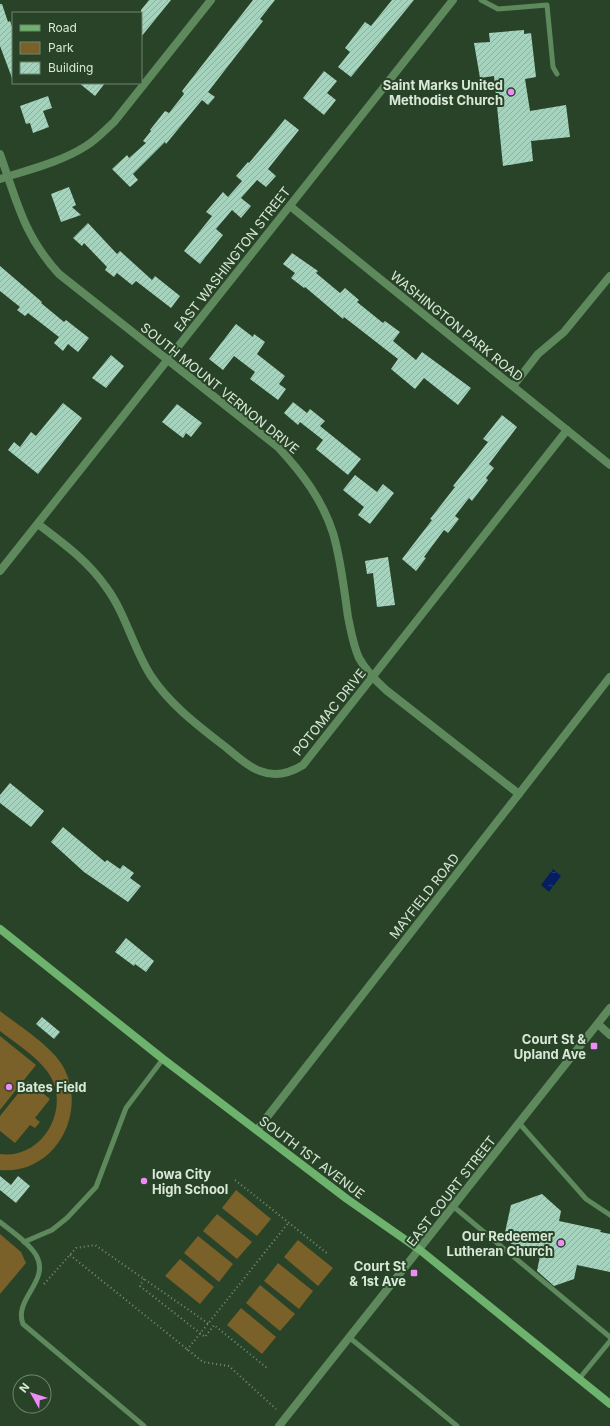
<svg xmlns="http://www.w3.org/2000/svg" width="610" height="1426" viewBox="0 0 610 1426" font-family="Inter,sans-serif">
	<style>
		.green { fill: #7a6029 }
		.water { fill: url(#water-ripples) }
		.building { fill: url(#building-hatch) }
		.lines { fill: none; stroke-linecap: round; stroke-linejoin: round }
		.path { stroke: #788d77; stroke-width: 2; stroke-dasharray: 1 3; stroke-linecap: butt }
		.service { stroke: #5d895d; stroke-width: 5 }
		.minor { stroke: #5d895d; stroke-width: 8 }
		.tertiary { stroke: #5d895d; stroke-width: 8 }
		.secondary { stroke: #6db36d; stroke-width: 8 }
		.poi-dot { fill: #ee8bf7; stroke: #294328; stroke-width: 1.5 }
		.labels { text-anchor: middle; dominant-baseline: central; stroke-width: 4; stroke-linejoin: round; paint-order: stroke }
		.poi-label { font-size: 13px; font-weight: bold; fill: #d8e8d7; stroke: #294328; text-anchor: end }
		.street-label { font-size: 13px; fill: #d8e8d7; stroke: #294328 }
	</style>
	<defs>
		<pattern id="water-ripples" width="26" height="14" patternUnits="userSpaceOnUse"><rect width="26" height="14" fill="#061e60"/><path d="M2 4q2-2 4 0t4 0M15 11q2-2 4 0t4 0" fill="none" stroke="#2a3f76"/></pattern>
		<pattern id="building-hatch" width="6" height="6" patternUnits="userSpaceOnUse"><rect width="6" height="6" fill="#a6d3be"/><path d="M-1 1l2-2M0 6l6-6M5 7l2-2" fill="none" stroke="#8db09e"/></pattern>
	</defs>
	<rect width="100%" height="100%" fill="#294328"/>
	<g class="green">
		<path d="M0 1011C19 1026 55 1048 65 1070 87 1116 53 1175 0 1170V1154C44 1160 73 1105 47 1071 35 1055 15 1043 0 1031Z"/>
		<path d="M0 1036 36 1065 0 1110Z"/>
		<path d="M28 1081 50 1099 35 1118 40 1122 35 1128 30 1125 15 1143 0 1131V1116Z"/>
		<path d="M236 1190 271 1219 257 1236 222 1208Z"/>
		<path d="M217 1214 252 1242 237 1259 203 1231Z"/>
		<path d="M0 1234 21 1252 26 1263 0 1294Z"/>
		<path d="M198 1236 233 1264 219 1282 184 1253Z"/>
		<path d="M298 1240 333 1268 318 1286 284 1257Z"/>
		<path d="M180 1259 214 1287 200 1304 165 1276Z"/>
		<path d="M278 1263 313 1291 299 1309 264 1281Z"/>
		<path d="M260 1285 295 1314 280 1331 246 1303Z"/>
		<path d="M241 1308 276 1337 262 1354 227 1325Z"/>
	</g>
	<path class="water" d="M553 869 561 876 549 892 541 885Z"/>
	<g class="building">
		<path d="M149 0H171L141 37V10Z"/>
		<path d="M253 0H275L260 19 263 21 208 92 215 97 208 105 202 100 166 144 165 142 133 174 138 180 130 187 112 169 127 155 129 158 146 143 143 141 151 131 150 130 165 111 169 113 184 94 182 91Z"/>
		<path d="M392 0H414L351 77 338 67 350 52 345 48 365 22 371 26Z"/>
		<path d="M0 4H2L8 22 10 21 13 29 12 78 0 46Z"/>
		<path d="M524 30V34L531 33 536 77 525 79 530 111 566 105 570 137 531 141 533 161 503 166 494 76 480 78 474 43 490 42 489 33Z"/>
		<path d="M324 71 337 81 327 93 336 100 324 115 303 98Z"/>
		<path d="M79 83H105L95 96Z"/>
		<path d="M48 96 52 108 43 111 49 127 33 133 30 123 26 124 20 106Z"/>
		<path d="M285 119 299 130 268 169 276 176 266 187 257 180 241 198 251 206 241 218 232 210 216 229 223 235 200 264 184 251 212 216 206 212 223 192 228 197 242 181 236 176 248 162 249 163Z"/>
		<path d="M69 187 76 205 72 207 81 215 61 222 51 194Z"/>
		<path d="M88 223 117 254 120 251 152 280 155 276 180 296 171 308 136 281 132 285 117 273 114 277 105 270 107 267 84 243 82 246 73 238Z"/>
		<path d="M292 253 318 271 316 273 340 293 345 288 359 300 357 302 383 323 385 321 400 332 393 341 416 360 422 352 471 388 458 405 424 378 415 389 391 369 398 359 344 317 343 319 305 287 304 288 291 278 295 273 283 264Z"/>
		<path d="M0 266 42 302 41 303 64 322 66 320 89 338 78 352 68 344 63 351 54 343 59 337 28 313 25 316 17 310 20 307 0 291Z"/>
		<path d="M236 324 253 337 254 334 265 342 257 354 285 376 279 384 286 389 278 400 250 379 255 372 234 356 223 370 209 359Z"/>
		<path d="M111 355 124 366 106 388 92 378Z"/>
		<path d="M293 402 307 413 310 409 325 421 320 426 361 459 348 475 316 449 323 440 300 422 298 425 284 413Z"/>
		<path d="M63 403 82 418 38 474 8 450 14 442 20 447 31 432 36 436Z"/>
		<path d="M177 404 202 423 191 437 186 433 183 438 162 422Z"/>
		<path d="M502 415 517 427 489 464 494 468 486 478 488 480 472 501 469 498 455 516 459 519 448 533 444 530 424 557 426 558 416 571 402 559 432 520 430 519 455 487 453 486 488 442 483 439Z"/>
		<path d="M355 475 377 492 383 484 394 493 370 524 358 515 364 507 343 490Z"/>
		<path d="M388 557 395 605 377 607 373 573 367 574 365 561Z"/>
		<path d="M10 783 44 811 31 827 0 803V795Z"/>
		<path d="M63 827 105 862 107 860 120 869 123 865 134 873 130 878 141 886 128 902 84 872 51 842Z"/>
		<path d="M126 938 154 961 146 972 135 964 134 966 115 952Z"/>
		<path d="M42 1017 60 1032 54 1039 36 1024Z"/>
		<path d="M0 1176 11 1185 18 1176 30 1186 16 1203 0 1190Z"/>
		<path d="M542 1194 561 1211 559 1221 601 1230 600 1232 610 1234V1272L577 1265 574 1279 554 1286 537 1271 540 1256 535 1255 533 1250 523 1254 504 1237 511 1205Z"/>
	</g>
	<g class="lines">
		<g class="path">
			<path d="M235 1180 328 1254"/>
			<path d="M70 1255 203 1362 229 1366 276 1409"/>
			<path d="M144 1279 140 1286 205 1337 214 1325 267 1368"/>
			<path d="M44 1284 76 1248 95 1245 209 1324"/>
			<path d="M187 1350 289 1222"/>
		</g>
		<g class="service">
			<path d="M481 0 498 9 547 5 553 67 557 74"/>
			<path d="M519 1123 586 1199 610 1215"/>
			<path d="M454 1207 610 1337"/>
			<path d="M0 1222C12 1232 28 1242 36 1255 51 1281 13 1299 23 1324L144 1426"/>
			<path d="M24 1242 52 1230 67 1218 96 1187 126 1108 163 1059"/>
			<path d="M350 1338 457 1426"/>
			<path d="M579 1379 610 1341"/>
		</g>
		<g class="minor">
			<path d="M0 154C17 202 24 236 59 274L278 447C302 473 322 499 333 533 341 560 344 589 348 617 351 631 353 645 359 658 366 671 375 680 386 690L519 794"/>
			<path d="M0 179C28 170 61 162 86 146 97 139 105 130 114 122L211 0"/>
			<path d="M290 206 610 465"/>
			<path d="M513 386 538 354 564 332 610 276"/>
			<path d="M38 524C63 543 88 561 106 587 126 614 133 648 151 676 171 706 200 727 228 749 238 757 248 767 260 771 275 777 290 773 303 765L567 430"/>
			<path d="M0 571 453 0"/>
			<path d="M598 1024 610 1035"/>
			<path d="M257 1130 610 677"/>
		</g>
		<path class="tertiary" d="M279 1426 610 1008"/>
		<path class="secondary" d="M0 929 163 1059 347 1199 420 1250 610 1404"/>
	</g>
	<g class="poi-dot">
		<circle cx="511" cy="92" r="4"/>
		<rect x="590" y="1042" width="8" height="8" rx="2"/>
		<circle cx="9" cy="1087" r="4"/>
		<circle cx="144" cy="1181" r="4"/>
		<circle cx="561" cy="1243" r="4"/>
		<rect x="410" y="1269" width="8" height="8" rx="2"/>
	</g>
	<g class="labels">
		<g class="poi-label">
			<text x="503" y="85">Saint Marks United<tspan x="503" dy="15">Methodist Church</tspan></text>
			<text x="586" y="1039">Court St &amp;<tspan x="586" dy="15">Upland Ave</tspan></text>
			<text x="17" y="1087" text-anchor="start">Bates Field</text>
			<text x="152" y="1174" text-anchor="start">Iowa City<tspan x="152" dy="15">High School</tspan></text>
			<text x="553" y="1236">Our Redeemer<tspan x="553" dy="15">Lutheran Church</tspan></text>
			<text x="406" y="1266">Court St<tspan x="406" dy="15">&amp; 1st Ave</tspan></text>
		</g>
		<g class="street-label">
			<text transform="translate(232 259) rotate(-52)">EAST WASHINGTON STREET</text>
			<text transform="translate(457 326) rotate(39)">WASHINGTON PARK ROAD</text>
			<text transform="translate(220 388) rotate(39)">SOUTH MOUNT VERNON DRIVE</text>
			<text transform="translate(329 712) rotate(-51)">POTOMAC DRIVE</text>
			<text transform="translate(424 896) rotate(-52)">MAYFIELD ROAD</text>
			<text transform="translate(312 1157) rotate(37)">SOUTH 1ST AVENUE</text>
			<text transform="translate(451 1191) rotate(-52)">EAST COURT STREET</text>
		</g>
	</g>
	<rect x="12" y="12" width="130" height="72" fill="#294328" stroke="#6f856e"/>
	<rect x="20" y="25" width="20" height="6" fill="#6db36d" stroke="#6f856e"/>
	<text x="48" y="32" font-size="12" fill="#d8e8d7">Road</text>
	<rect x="20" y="42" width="20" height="12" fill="#7a6029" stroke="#6f856e"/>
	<text x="48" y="52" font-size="12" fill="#d8e8d7">Park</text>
	<rect x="20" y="62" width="20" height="12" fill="url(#building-hatch)" stroke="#6f856e"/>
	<text x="48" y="72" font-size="12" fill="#d8e8d7">Building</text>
	<g transform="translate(32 1394) rotate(309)"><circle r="19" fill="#294328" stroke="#6f856e"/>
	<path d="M0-3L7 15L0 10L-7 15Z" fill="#ee8bf7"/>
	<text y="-6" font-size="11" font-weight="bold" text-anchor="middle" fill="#d8e8d7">N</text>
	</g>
</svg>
